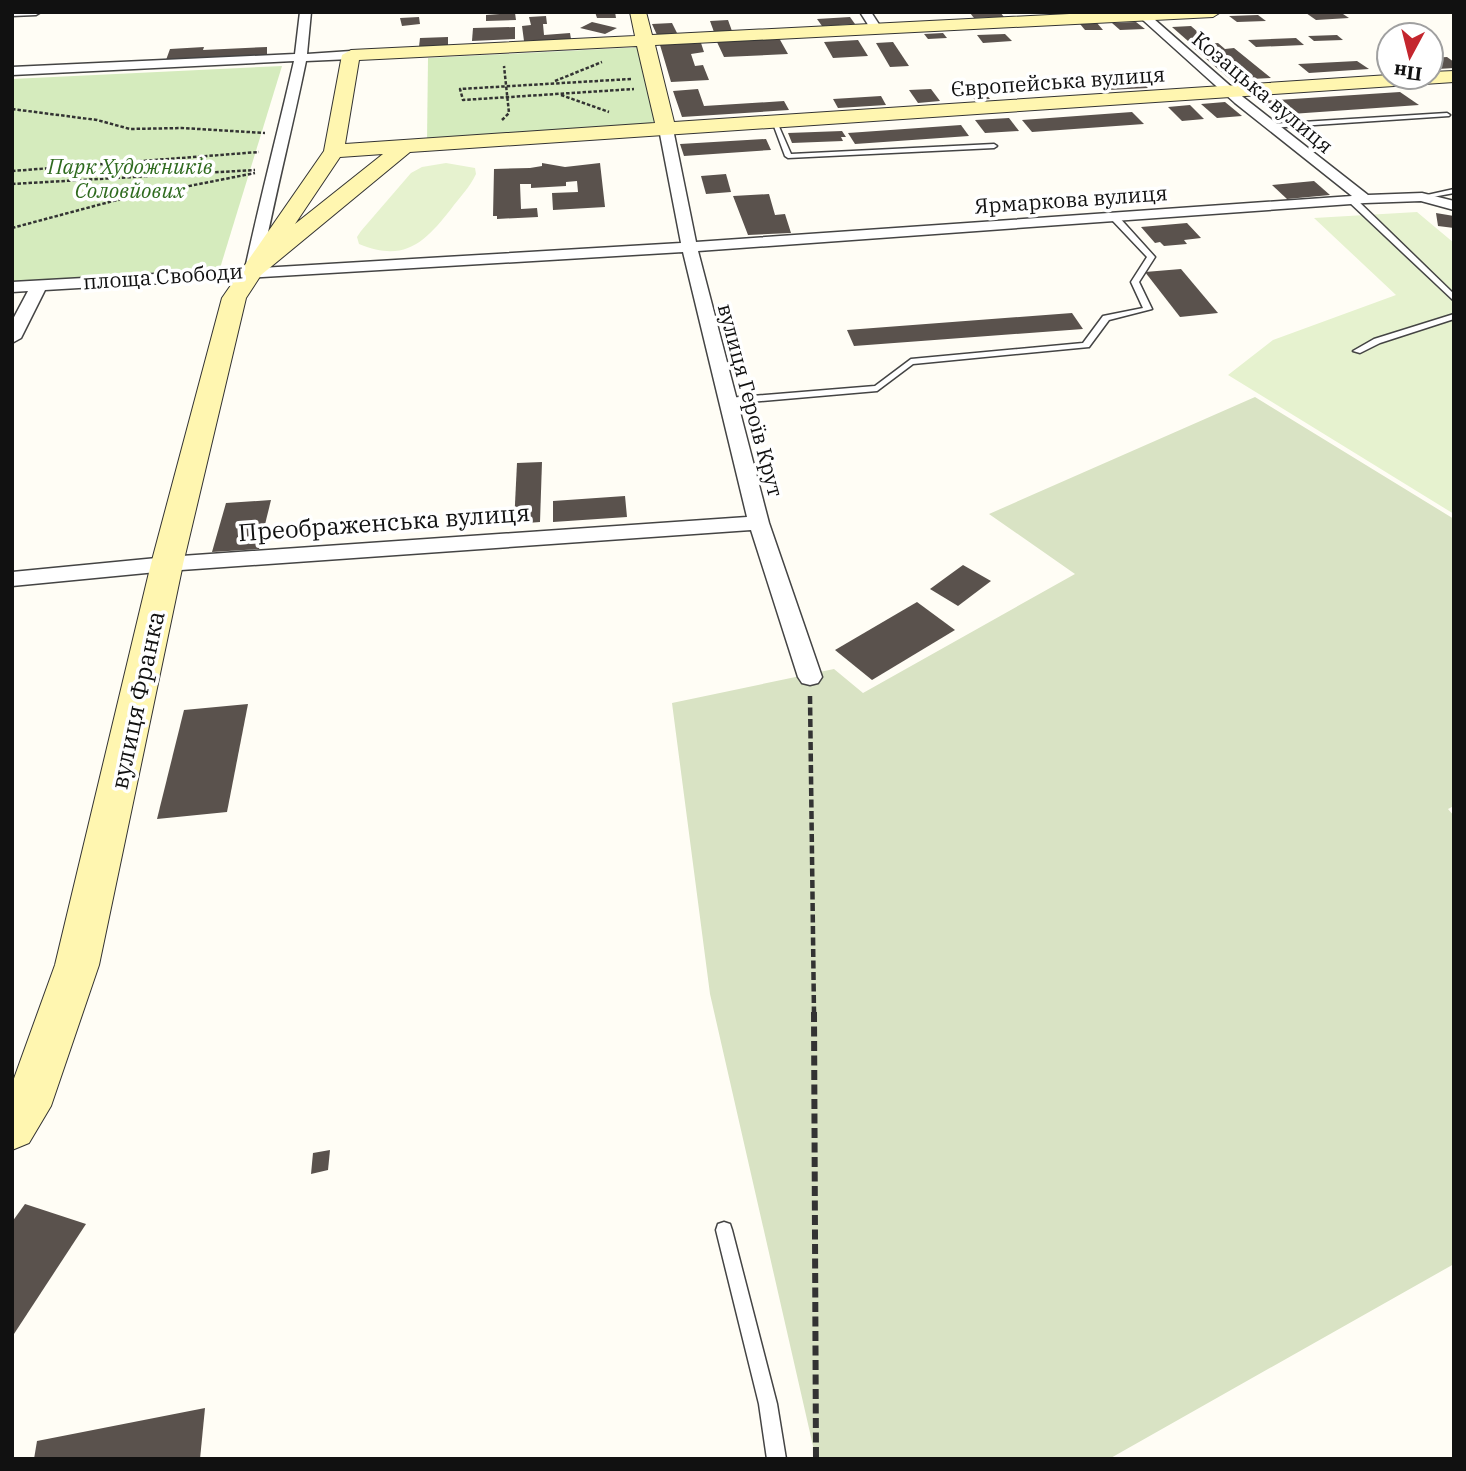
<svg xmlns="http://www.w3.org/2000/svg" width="1466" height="1471" viewBox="0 0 1466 1471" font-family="'IBM Plex Serif',serif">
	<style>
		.green { fill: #d5ebbd }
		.cemetery { fill: #d9e3c4 }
		.pitch { fill: #e6f2cf }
		.building { fill: #5a524d }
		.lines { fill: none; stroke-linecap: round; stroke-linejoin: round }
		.lane-casing { stroke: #444; stroke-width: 3 }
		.street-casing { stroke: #444; stroke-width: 3 }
		.secondary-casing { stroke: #333; stroke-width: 2 }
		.path-far2 { stroke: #333; stroke-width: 2.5; stroke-dasharray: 3.5 2; stroke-linecap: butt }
		.path-far1 { stroke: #333; stroke-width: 4.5; stroke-dasharray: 8 3.5; stroke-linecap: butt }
		.path { stroke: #333; stroke-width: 6; stroke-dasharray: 10 4.5; stroke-linecap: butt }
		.lane { fill: #fff; fill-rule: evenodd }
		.street { fill: #fff; fill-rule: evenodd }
		.secondary { fill: #fff6b0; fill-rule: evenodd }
		.labels { text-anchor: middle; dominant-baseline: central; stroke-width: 7; stroke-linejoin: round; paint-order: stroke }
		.far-street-label { font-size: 21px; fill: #111; stroke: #fff }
		.far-park-label { font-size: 21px; font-style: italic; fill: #2f6b1f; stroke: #fff }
		.street-label { font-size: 24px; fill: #111; stroke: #fff }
	</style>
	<rect width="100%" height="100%" fill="#fffdf5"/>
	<g class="green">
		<path d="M642 47 661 127 427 142 428 58Z"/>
		<path d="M282 66 217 278 12 292V79Z"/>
	</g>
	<path class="cemetery" d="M1255 397 1454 519V806L1448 809 1454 816V1264L1109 1459H816L710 994 672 703 834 669 863 693 1075 574 989 514Z"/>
	<g class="pitch">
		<path d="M446 163 475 168 476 174C470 187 459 198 451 209 425 242 405 263 359 244L357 237 361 231 411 173 422 167Z"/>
		<path d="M1417 212 1454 243V514L1228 375 1273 340 1396 295 1314 218Z"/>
	</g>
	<g class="building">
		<path d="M595 12H615L616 18H597Z"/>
		<path d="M1000 12 1004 17 974 18 970 13Z"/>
		<path d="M1322 12H1340L1349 18 1316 20 1306 13Z"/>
		<path d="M515 13 516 20 486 21V15Z"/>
		<path d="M1258 15 1266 21 1237 22 1229 16Z"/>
		<path d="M546 16 547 24H543L544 35 570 33 571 39 524 41 522 26 531 25 529 17Z"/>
		<path d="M419 17 420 24 402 26 400 18Z"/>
		<path d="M850 17 855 24 822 26 817 19Z"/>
		<path d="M728 20 732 31 714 32 710 21Z"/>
		<path d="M592 22 617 28 605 34 580 28Z"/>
		<path d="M1136 22 1145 29 1120 30 1112 23Z"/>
		<path d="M672 23 677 33 657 35 652 24Z"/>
		<path d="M1097 23 1103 30H1085L1080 24Z"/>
		<path d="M1191 26 1207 40 1188 41 1172 27Z"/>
		<path d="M515 27V39L472 41 473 28Z"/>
		<path d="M943 33 947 38 928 39 924 34Z"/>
		<path d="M1005 34 1012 41 983 43 977 35Z"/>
		<path d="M1337 35 1343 40 1314 41 1308 36Z"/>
		<path d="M448 37V45L419 47 420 38Z"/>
		<path d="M779 38 788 54 724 57 717 42Z"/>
		<path d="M1296 38 1304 45 1256 47 1248 40Z"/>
		<path d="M858 40 868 56 833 58 824 42Z"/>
		<path d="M893 42 909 66 890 67 876 43Z"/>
		<path d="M701 43 704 52 691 54 695 66 703 65 709 80 671 82 660 45Z"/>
		<path d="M1218 43 1225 49 1234 48 1271 78 1231 80 1190 45Z"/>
		<path d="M204 47 203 50 267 47V55L166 60 170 49Z"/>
		<path d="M1447 57 1454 62V68L1438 69 1431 64V58Z"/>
		<path d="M1357 61 1369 69 1309 73 1298 64Z"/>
		<path d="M1107 73 1113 79 1138 78 1148 88 1108 90 1094 74Z"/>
		<path d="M978 85 990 99 975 100 964 86Z"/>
		<path d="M698 89 704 106 784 101 789 110 682 117 673 91Z"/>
		<path d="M931 89 940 101 918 103 909 90Z"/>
		<path d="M1400 92 1419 105 1277 115 1261 101Z"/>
		<path d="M881 96 886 105 838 108 833 99Z"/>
		<path d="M1225 102 1242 116 1217 118 1201 104Z"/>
		<path d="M1190 105 1204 119 1182 121 1168 107Z"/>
		<path d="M1132 112 1144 124 1032 132 1022 120Z"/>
		<path d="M1009 118 1019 131 985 133 975 120Z"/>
		<path d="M961 125 969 136 855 144 848 133Z"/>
		<path d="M842 131 846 137H841L843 141 792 143 788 133Z"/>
		<path d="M766 139 771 150 684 156 680 144Z"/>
		<path d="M542 163 565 167 600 163 605 207 553 210 552 193 578 192 577 181 566 182V186L531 188V184H520L521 209 537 208 538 217 497 219V216H493L494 169 530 168 542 166Z"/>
		<path d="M726 174 731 192 706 194 701 176Z"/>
		<path d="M1314 181 1330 195 1287 199 1272 185Z"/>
		<path d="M769 194 775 215 785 214 791 233 748 235 733 196Z"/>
		<path d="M1436 213 1454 216V228L1438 226Z"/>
		<path d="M1187 223 1201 238 1184 240 1187 244 1164 246 1160 242 1155 243 1141 227Z"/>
		<path d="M1181 269 1218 313 1180 317 1145 272Z"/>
		<path d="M1072 313 1083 329 854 346 847 330Z"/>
		<path d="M542 462 540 522 514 524 517 463Z"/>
		<path d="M625 496 627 517 553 522V501Z"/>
		<path d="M271 500 259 549 212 552 226 503Z"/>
		<path d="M963 565 991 581 958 606 930 589Z"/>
		<path d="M917 602 955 630 872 680 835 650Z"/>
		<path d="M248 704 227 812 157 819 184 710Z"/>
		<path d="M330 1150 328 1170 311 1174 313 1153Z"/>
		<path d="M25 1204 86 1224 12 1337V1222Z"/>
		<path d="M205 1408 200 1459H34L37 1441Z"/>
	</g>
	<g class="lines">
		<g class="lane-casing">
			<g id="lane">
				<path d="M1447 113 1450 115 1449 116 1270 128 1267 126 1270 124Z"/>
				<path d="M772 121 777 122 791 154 994 144 997 146 994 148 788 158 785 156Z"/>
				<path d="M1454 189V193L1422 199 1418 197Z"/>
				<path d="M1349 198H1355L1454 294V301L1349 202Z"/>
				<path d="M1111 215H1117L1155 257 1139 282 1152 309 1109 320 1089 347 913 364 877 391 728 404 723 401 728 398 875 386 911 359 1083 343 1103 316 1143 308 1131 282 1147 257 1111 219Z"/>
				<path d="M1454 314V319L1380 343 1360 353 1353 351 1374 339Z"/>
				<path d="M724 1222 730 1224 732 1230 777 1404 786 1459H767L759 1404 716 1230 718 1224Z"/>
			</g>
		</g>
		<g class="street-casing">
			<g id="street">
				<path d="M12 12H41L36 15 12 16Z"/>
				<path d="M300 12H311L307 54 351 51 357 55 351 59 306 61C292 130 274 198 261 268L681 243 659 129 666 125 673 129 696 242 1352 196 1235 103 1134 12H1146L1243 97 1368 195 1422 193 1454 201V210L1421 201 1365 203 698 251 769 523 822 677 818 683 810 685 802 683 798 677 751 530 167 571 12 586V572L167 557 747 517 683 252 45 290 21 338 12 343V321L28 291 12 292V282L245 269C260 199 278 131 294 61L12 75V67L295 54Z"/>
				<path d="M860 12H871L882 29 880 31H872Z"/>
			</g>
		</g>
		<g class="secondary-casing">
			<path id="secondary" d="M630 12H646L652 35 1108 12H1221L1213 17 655 45 674 122 1389 75V77H1431V72L1454 71V82L410 152 261 275 246 298 183 564 99 965 51 1106 29 1143 12 1150V1084L55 965 151 564 222 298 324 151 342 55 351 50 635 36ZM637 46 655 123 345 144 359 60ZM383 154 295 224 340 157Z"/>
		</g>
		<g class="path-far2">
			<path d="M631 79 460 89 463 100 634 89"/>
			<path d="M555 81 602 62"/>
			<path d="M561 95 609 112"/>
			<path d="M12 109 97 120 130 129 182 128 265 133"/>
			<path d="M502 120 509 113 504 66"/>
			<path d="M12 171 259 152"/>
			<path d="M12 184 255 170"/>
			<path d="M12 228 113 201 255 173"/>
		</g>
		<path class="path-far1" d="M810 696 814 1014"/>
		<path class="path" d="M814 1012 816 1459"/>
		<use href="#lane" class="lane"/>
		<use href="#street" class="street"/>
		<use href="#secondary" class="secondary"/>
	</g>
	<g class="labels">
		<g class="far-street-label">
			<text transform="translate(1058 81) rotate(-4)">Європейська вулиця</text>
			<text transform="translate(1263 92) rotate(40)">Козацька вулиця</text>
			<text transform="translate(1071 199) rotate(-4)">Ярмаркова вулиця</text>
			<text transform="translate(163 276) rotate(-4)">площа Свободи</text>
			<text transform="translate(751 400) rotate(75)">вулиця Героїв Крут</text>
		</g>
		<g class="far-park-label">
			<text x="130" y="166">Парк Художників<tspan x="130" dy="24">Соловйових</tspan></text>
		</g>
		<g class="street-label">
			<text transform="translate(384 522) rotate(-4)">Преображенська вулиця</text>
			<text transform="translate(137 700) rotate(-78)">вулиця Франка</text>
		</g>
	</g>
	<rect width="1466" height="1471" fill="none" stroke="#111111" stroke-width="28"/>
	<g transform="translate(1410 56) rotate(187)"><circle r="33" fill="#ffffff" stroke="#a0a0a0" stroke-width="2"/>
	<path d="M0-5L12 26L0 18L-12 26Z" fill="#c4262e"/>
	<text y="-10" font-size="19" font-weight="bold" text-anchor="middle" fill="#111111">Пн</text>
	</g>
</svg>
